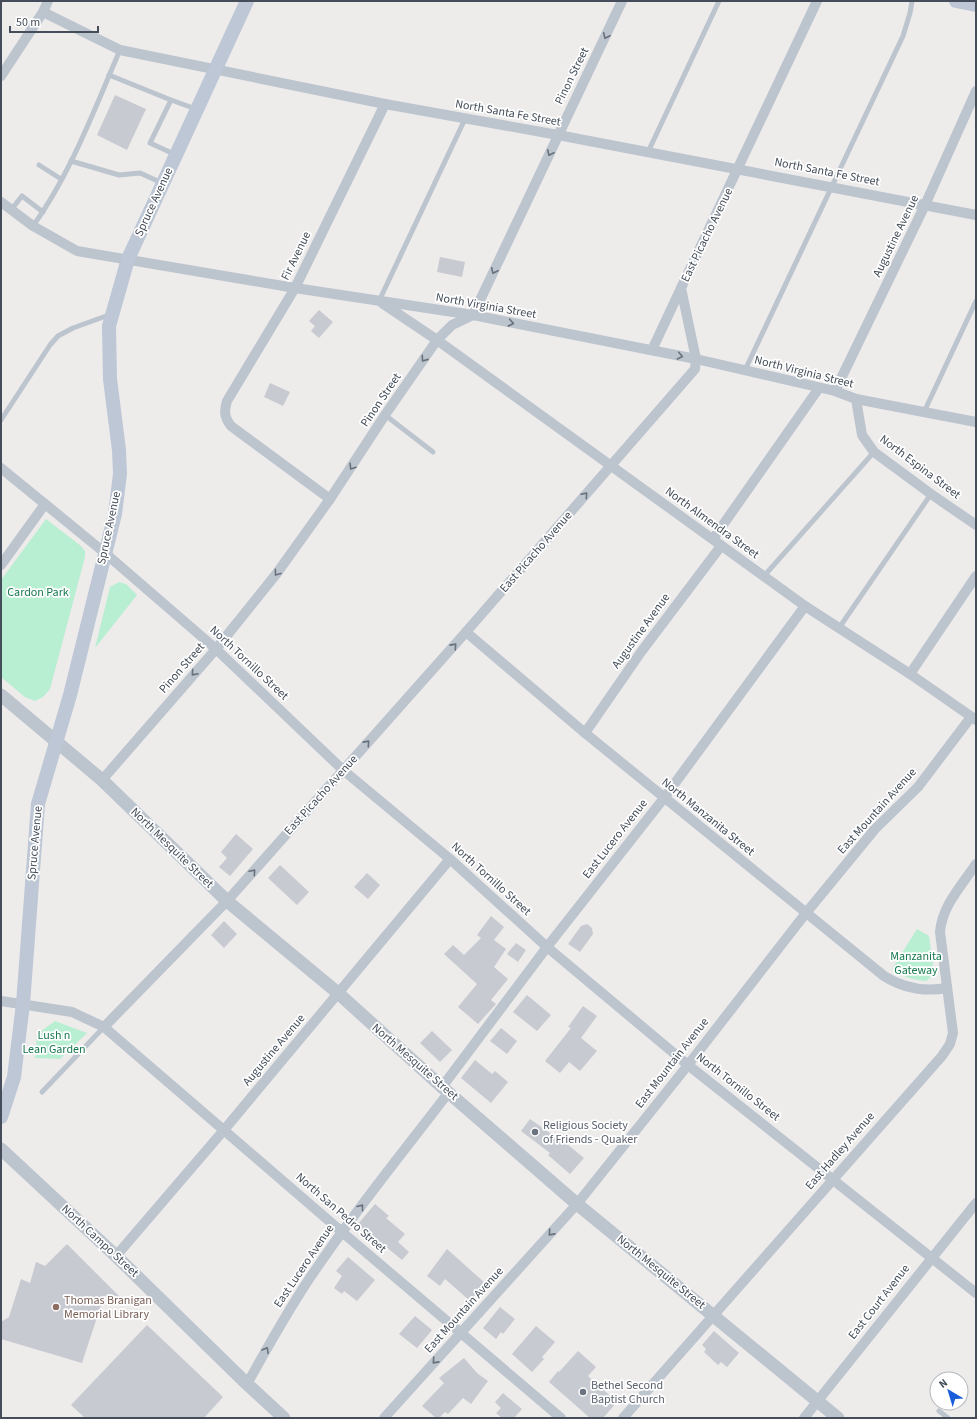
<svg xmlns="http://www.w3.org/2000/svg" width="977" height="1419" viewBox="0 0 977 1419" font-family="'Source Sans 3',sans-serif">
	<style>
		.green { fill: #b8eed1 }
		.building { fill: #c8cad1 }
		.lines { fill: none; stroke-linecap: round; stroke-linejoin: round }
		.service { stroke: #bcc4ce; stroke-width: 5 }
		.minor { stroke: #bcc4ce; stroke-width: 10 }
		.tertiary { stroke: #bcc4ce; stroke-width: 13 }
		.secondary { stroke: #bdc7d5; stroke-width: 14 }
		.oneway { stroke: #68717c }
		.worship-dot { fill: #6b7280; stroke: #fff; stroke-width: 1.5 }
		.education-dot { fill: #8d6e63; stroke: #fff; stroke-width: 1.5 }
		.labels { text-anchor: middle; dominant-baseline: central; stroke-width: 3.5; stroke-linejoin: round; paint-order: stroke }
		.street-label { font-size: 12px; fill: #444d59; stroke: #fff }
		.park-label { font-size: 12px; fill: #16784f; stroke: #fff }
		.worship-label { font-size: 12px; fill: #5b616d; stroke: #fff; text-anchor: start }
		.education-label { font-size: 12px; fill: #785e54; stroke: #fff; text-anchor: start }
	</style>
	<rect width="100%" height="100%" fill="#eeebeb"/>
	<g class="green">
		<path d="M46 519 81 546 85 551V557L50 689 43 697 35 701 25 697 1 677V580Z"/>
		<path d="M119 582 126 584 137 595 95 648 110 587Z"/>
		<path d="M917 929 929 936 934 972 932 976 926 981C913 980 903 977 892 969Z"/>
		<path d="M55 1021 87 1033 60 1059 35 1058 37 1034Z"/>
	</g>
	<g class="building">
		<path d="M115 95 146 109 127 150 97 135Z"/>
		<path d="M440 257 465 262 462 277 437 272Z"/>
		<path d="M319 310 333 322 319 338 311 331 315 326 309 321Z"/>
		<path d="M270 383 290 392 283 406 264 397Z"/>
		<path d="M236 834 253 849 230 876 219 867 227 858 221 852Z"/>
		<path d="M280 865 309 892 297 905 268 878Z"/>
		<path d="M367 873 380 885 368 899 354 887Z"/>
		<path d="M491 916 504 927 494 940 506 949 494 967 508 979 491 1000 496 1004 478 1024 458 1007 477 984 444 954 453 945 464 955 481 938 477 935Z"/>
		<path d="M224 921 237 934 224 948 211 935Z"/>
		<path d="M587 924 592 928 593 934 580 952 568 944 581 926Z"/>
		<path d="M516 943 526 950 518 962 507 954Z"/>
		<path d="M527 995 551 1015 537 1031 513 1012Z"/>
		<path d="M583 1006 597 1016 581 1038 597 1051 580 1071 569 1062 560 1073 545 1061 571 1028 568 1027Z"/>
		<path d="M501 1028 517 1041 507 1054 490 1041Z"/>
		<path d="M432 1031 452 1050 440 1062 420 1043Z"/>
		<path d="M475 1060 492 1074 495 1071 508 1082 491 1103 461 1078Z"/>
		<path d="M530 1119 561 1141 562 1140 584 1158 570 1174 548 1155 550 1153 521 1131Z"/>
		<path d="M375 1204 389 1216 386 1218 405 1234 398 1242 409 1252 402 1260 373 1236 371 1238 357 1225Z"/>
		<path d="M67 1244 121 1298 104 1296 82 1363 1 1339V1322L9 1317 21 1279 30 1283 36 1262 45 1266Z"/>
		<path d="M447 1249 485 1283 470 1301 445 1279 440 1286 427 1276Z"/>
		<path d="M348 1257 375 1280 357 1301 344 1291 342 1294 334 1288 342 1276 336 1271Z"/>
		<path d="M500 1307 515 1319 503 1334 501 1332 496 1339 483 1328Z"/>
		<path d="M415 1316 432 1330 417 1348 399 1334Z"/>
		<path d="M147 1325 223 1397 204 1418H85L71 1405Z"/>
		<path d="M536 1326 555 1342 542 1357 544 1359 532 1372 512 1354Z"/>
		<path d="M714 1331 739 1353 727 1367 721 1362 718 1365 704 1352 706 1349 702 1345Z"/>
		<path d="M578 1351 596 1367 588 1376 617 1402 603 1418H590L549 1382 558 1371 559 1372Z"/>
		<path d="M464 1358 477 1373 488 1381 471 1404 463 1398 448 1414 445 1412 439 1418H436L422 1406 444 1383 439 1378Z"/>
		<path d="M503 1393 522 1409 514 1418H502L496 1413 501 1408 495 1402Z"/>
	</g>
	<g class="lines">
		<g class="service">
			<path d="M109 75 171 100 150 143 174 154"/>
			<path d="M171 100 196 109"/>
			<path d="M648 152 719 1"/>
			<path d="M71 161 119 175 140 173 162 183"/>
			<path d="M39 165 61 179"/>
			<path d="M11 210 22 196 43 212"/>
			<path d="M33 226C71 173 94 110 120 50"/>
			<path d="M379 301 465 119"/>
			<path d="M745 370 903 36 910 13 912 1"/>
			<path d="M924 412 976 301"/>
			<path d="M385 415 433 452"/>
			<path d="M1 420 50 345 58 336 73 328 109 315"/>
			<path d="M764 576 874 452"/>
			<path d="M839 628 931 494"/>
			<path d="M42 1092 104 1027"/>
			<path d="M939 1411 948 1418"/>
		</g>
		<g class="minor">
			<path d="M43 12 120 50 385 104 558 135 976 215"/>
			<path d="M1 76 43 12 48 1"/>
			<path d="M1 202 33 226 77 251 295 288 473 315 696 359 835 391 856 399 976 422"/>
			<path d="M382 303 437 340 805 606 910 674 976 720"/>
			<path d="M652 350 681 288"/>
			<path d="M835 391 925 205 976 91"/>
			<path d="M856 399 862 435 874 452 931 494 976 525"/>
			<path d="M1 468 105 553 216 649 343 770 450 859 547 947 688 1065 976 1293"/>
			<path d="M330 499 231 426C224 417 224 411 227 401L295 288 385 104"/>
			<path d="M713 539 819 388"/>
			<path d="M1 565 45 504"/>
			<path d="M466 632 585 733 884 976C903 988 925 992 947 988"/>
			<path d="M910 674 976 576"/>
			<path d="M585 733 641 652 721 546"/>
			<path d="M102 780 216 649 277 573 330 499 385 415 437 340 452 325 473 315 622 1"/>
			<path d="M1 1001 72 1012 104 1027 227 901 466 632 695 369 696 359 681 288 817 1"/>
			<path d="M104 1027 342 1232 561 1418"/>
			<path d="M442 1087 547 947 664 798 805 606"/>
			<path d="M116 1256 224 1130 450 859"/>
			<path d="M247 1384C269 1345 290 1306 316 1269 357 1208 404 1151 449 1092"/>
			<path d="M384 1418 577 1204 688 1065 806 913 875 829 918 787 971 717"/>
			<path d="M623 1418 942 1056 950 1044 953 1033 940 932C942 906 962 885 976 864"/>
			<path d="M804 1418 976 1203"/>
		</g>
		<g class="tertiary">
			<path d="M1 695 102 780 227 901 338 993 442 1087 577 1204 838 1418"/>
			<path d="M1 1149 116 1256 247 1384 284 1418"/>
		</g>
		<g class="secondary">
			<path d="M956 1 976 5"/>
			<path d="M1 1117 14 1077 23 1004 38 804 70 695 115 514 120 474 119 450 110 379 109 326 128 259 247 1"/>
		</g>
	</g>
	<defs><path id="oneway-chevron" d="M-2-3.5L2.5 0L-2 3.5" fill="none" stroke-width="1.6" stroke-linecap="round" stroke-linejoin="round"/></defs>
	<g class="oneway">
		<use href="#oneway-chevron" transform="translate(606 36) rotate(115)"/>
		<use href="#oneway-chevron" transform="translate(550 153) rotate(115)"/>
		<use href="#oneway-chevron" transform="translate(494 271) rotate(115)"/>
		<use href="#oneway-chevron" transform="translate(511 323) rotate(11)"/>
		<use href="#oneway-chevron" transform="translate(680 356) rotate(11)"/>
		<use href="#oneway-chevron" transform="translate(424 359) rotate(125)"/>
		<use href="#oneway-chevron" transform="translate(352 467) rotate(123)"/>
		<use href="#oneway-chevron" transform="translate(585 495) rotate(-49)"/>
		<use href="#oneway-chevron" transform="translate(277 573) rotate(127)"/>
		<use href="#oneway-chevron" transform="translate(454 646) rotate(-48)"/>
		<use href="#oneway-chevron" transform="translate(194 673) rotate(131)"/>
		<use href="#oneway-chevron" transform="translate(367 743) rotate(-48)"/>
		<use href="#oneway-chevron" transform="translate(253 872) rotate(-49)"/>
		<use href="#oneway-chevron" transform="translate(361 1207) rotate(-52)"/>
		<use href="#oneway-chevron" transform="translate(551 1233) rotate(132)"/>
		<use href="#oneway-chevron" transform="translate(266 1350) rotate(-60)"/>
		<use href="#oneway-chevron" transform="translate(435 1361) rotate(132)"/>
	</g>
	<g class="worship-dot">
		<circle cx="535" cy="1132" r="4"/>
		<circle cx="583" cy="1392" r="4"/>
	</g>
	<circle class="education-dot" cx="56" cy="1307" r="4"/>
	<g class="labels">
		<g class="street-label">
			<text transform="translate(572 76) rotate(-64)">Pinon Street</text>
			<text transform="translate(508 113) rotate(10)">North Santa Fe Street</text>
			<text transform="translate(827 172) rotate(11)">North Santa Fe Street</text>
			<text transform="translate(154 202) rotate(-65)">Spruce Avenue</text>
			<text transform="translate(707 235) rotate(-64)">East Picacho Avenue</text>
			<text transform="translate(896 236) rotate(-64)">Augustine Avenue</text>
			<text transform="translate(296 256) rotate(-64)">Fir Avenue</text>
			<text transform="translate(486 306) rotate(10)">North Virginia Street</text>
			<text transform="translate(804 372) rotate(14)">North Virginia Street</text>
			<text transform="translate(381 400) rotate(-56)">Pinon Street</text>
			<text transform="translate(920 467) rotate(37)">North Espina Street</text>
			<text transform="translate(712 523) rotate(36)">North Almendra Street</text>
			<text transform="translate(109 528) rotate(-78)">Spruce Avenue</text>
			<text transform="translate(536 552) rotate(-49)">East Picacho Avenue</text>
			<text transform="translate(641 631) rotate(-54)">Augustine Avenue</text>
			<text transform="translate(249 663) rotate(43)">North Tornillo Street</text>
			<text transform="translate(182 668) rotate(-49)">Pinon Street</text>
			<text transform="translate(321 795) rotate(-48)">East Picacho Avenue</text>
			<text transform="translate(877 811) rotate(-48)">East Mountain Avenue</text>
			<text transform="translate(708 817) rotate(39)">North Manzanita Street</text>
			<text transform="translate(615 839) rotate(-52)">East Lucero Avenue</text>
			<text transform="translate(35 843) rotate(-85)">Spruce Avenue</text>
			<text transform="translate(172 848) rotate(44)">North Mesquite Street</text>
			<text transform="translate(491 879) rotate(42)">North Tornillo Street</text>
			<text transform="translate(274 1050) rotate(-50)">Augustine Avenue</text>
			<text transform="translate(415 1062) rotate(41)">North Mesquite Street</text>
			<text transform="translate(672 1063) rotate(-52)">East Mountain Avenue</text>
			<text transform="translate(738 1087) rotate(38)">North Tornillo Street</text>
			<text transform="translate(840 1151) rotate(-49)">East Hadley Avenue</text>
			<text transform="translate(341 1213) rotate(41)">North San Pedro Street</text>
			<text transform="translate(100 1241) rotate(43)">North Campo Street</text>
			<text transform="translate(304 1266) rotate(-56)">East Lucero Avenue</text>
			<text transform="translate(661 1272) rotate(39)">North Mesquite Street</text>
			<text transform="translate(879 1302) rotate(-52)">East Court Avenue</text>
			<text transform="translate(464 1310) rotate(-48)">East Mountain Avenue</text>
		</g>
		<g class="park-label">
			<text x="38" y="592">Cardon Park</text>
			<text x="916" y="956">Manzanita<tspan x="916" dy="14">Gateway</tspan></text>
			<text x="54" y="1035">Lush n<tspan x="54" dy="14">Lean Garden</tspan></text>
		</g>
		<g class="worship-label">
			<text x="543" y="1125">Religious Society<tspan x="543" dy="14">of Friends - Quaker</tspan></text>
			<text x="591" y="1385">Bethel Second<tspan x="591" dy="14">Baptist Church</tspan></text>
		</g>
		<g class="education-label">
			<text x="64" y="1300">Thomas Branigan<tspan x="64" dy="14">Memorial Library</tspan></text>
		</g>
	</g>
	<rect width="977" height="1419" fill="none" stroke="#444d59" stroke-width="4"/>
	<g transform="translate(949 1391) rotate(322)"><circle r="19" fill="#ffffff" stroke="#b4b8bd"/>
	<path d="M0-3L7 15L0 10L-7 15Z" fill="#195ddb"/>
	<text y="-6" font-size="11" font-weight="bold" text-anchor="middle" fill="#444d59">N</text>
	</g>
	<path d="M10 26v6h88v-6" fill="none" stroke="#444d59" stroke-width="2"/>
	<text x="16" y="26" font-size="12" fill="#444d59" stroke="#ffffff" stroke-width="3" paint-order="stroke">50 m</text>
</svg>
